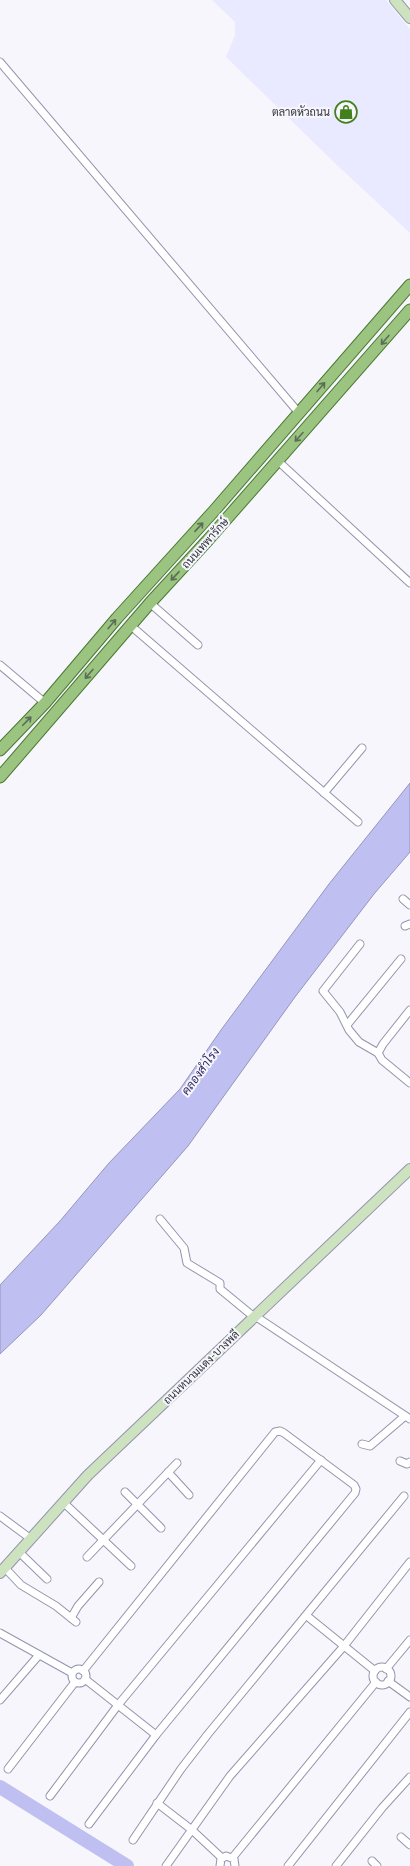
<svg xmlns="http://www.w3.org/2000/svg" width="410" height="1866" viewBox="0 0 410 1866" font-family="'IBM Plex Serif',Sarabun,serif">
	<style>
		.built { fill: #e9eaff }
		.water { fill: #c0bff2; stroke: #9695bc }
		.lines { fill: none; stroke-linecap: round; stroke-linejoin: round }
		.river { stroke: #c0bff2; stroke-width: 14 }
		.street-casing { stroke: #9494ae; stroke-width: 9 }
		.secondary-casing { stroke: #9494ae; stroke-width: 12 }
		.primary-casing { stroke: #4a7832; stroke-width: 13 }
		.street { stroke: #fff; stroke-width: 7 }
		.secondary { stroke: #cde2bf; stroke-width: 10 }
		.primary { stroke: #9ac480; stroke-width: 11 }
		.oneway { stroke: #5c6d58 }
		.labels { text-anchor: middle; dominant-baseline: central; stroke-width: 4; stroke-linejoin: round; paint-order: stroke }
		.poi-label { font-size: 11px; fill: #33333e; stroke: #f6f6fc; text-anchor: end }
		.street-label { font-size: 11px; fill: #33333e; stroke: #f6f6fc }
		.water-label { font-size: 12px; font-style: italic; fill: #302864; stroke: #f6f6fc }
	</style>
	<rect width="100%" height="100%" fill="#f6f6fc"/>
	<path class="built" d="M212 0H386L410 29V233L339 167 226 57 235 35V22Z"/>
	<path class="water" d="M410 783V852L374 894 295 997 188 1146 41 1315 0 1354V1285L60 1221 109 1163 180 1089 221 1030 329 884Z"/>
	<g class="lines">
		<path class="river" d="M0 1787 127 1866"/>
		<g class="street-casing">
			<g id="street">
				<path d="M0 62 299 413"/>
				<path d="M278 461 410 583"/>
				<path d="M150 603 198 645"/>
				<path d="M130 625 358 822"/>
				<path d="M0 665 45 703"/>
				<path d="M324 793 362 748"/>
				<path d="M403 899 410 905"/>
				<path d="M405 926 410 924"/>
				<path d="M360 944 323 991 340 1012 349 1030 359 1042 378 1053"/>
				<path d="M410 1010 383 1044 378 1053 382 1060 410 1083"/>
				<path d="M347 1025 401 959"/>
				<path d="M160 1219 184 1248 187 1263 220 1283V1289L254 1317"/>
				<path d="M255 1316 410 1419"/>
				<path d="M362 1444 370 1446 405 1416"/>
				<path d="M400 1461 407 1464 410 1462"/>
				<path d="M168 1472 189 1495"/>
				<path d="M125 1492 161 1528"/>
				<path d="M63 1502 131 1566"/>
				<path d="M0 1516 31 1539"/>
				<path d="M19 1552 47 1579"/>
				<path d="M87 1557 177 1463"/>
				<path d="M5 1568 21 1585 56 1606 76 1622"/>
				<path d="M307 1616 375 1671"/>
				<path d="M71 1618 78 1606 99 1582"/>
				<path d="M0 1633 72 1673"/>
				<circle cx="382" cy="1676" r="9"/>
				<circle cx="79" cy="1676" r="7"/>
				<path d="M386 1669 410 1640"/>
				<path d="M83 1671 275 1432 280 1431 284 1433 354 1485 356 1489 355 1493 156 1735 89 1824"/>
				<path d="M85 1679 156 1735"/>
				<path d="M388 1681 410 1697"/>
				<path d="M0 1700 39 1655"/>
				<path d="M8 1769 75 1682"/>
				<path d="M50 1796 118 1705 321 1460"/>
				<path d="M157 1803 192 1830 222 1858"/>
				<path d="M401 1837 410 1845"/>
				<path d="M133 1840 181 1769 208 1734 404 1496"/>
				<path d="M233 1857 376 1682"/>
				<path d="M372 1861 377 1866"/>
				<path d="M166 1866 230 1776 344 1646 410 1562"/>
				<path d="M220 1866 221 1859 226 1856 234 1859 235 1866"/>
				<path d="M288 1866 410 1712"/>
				<path d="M336 1866 382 1808 410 1777"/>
			</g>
		</g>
		<g class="secondary-casing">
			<g id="secondary">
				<path d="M395 0 410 18"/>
				<path d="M0 1573 88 1475 410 1169"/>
			</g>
		</g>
		<g class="primary-casing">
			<g id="primary">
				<path d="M0 750 45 703 117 618 213 512 410 285"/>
				<path d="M0 777 150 603 208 540 410 310"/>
			</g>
		</g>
		<use href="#street" class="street"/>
		<use href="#secondary" class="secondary"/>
		<use href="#primary" class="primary"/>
	</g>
	<defs><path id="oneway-shaft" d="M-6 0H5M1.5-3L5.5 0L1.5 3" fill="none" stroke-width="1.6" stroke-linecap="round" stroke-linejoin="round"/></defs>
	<g class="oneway">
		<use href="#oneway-shaft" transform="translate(385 340) rotate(130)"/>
		<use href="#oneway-shaft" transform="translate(321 387) rotate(-49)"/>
		<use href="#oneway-shaft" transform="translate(299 437) rotate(132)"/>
		<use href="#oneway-shaft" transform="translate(199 527) rotate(-47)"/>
		<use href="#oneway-shaft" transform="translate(175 576) rotate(133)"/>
		<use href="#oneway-shaft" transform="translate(112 624) rotate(-50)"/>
		<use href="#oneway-shaft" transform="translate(89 674) rotate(131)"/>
		<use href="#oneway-shaft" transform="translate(27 721) rotate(-46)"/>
	</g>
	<defs>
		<g id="shop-ring" transform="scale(1.15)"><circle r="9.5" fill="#f6f6fc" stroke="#43801c" stroke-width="1.5"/><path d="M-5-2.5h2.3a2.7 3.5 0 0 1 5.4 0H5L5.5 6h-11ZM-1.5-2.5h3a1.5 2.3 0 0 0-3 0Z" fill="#43801c"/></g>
	</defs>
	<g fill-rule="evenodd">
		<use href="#shop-ring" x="346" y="112"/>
	</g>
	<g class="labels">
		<g class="poi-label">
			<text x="330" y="112">ตลาดหัวถนน</text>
		</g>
		<g class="street-label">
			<text transform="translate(205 543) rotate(-48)">ถนนเทพารักษ์</text>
			<text transform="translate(201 1367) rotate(-44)">ถนนหนามแดง-บางพลี</text>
		</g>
		<g class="water-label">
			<text transform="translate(200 1071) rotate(-54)">คลองสำโรง</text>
		</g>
	</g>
</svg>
